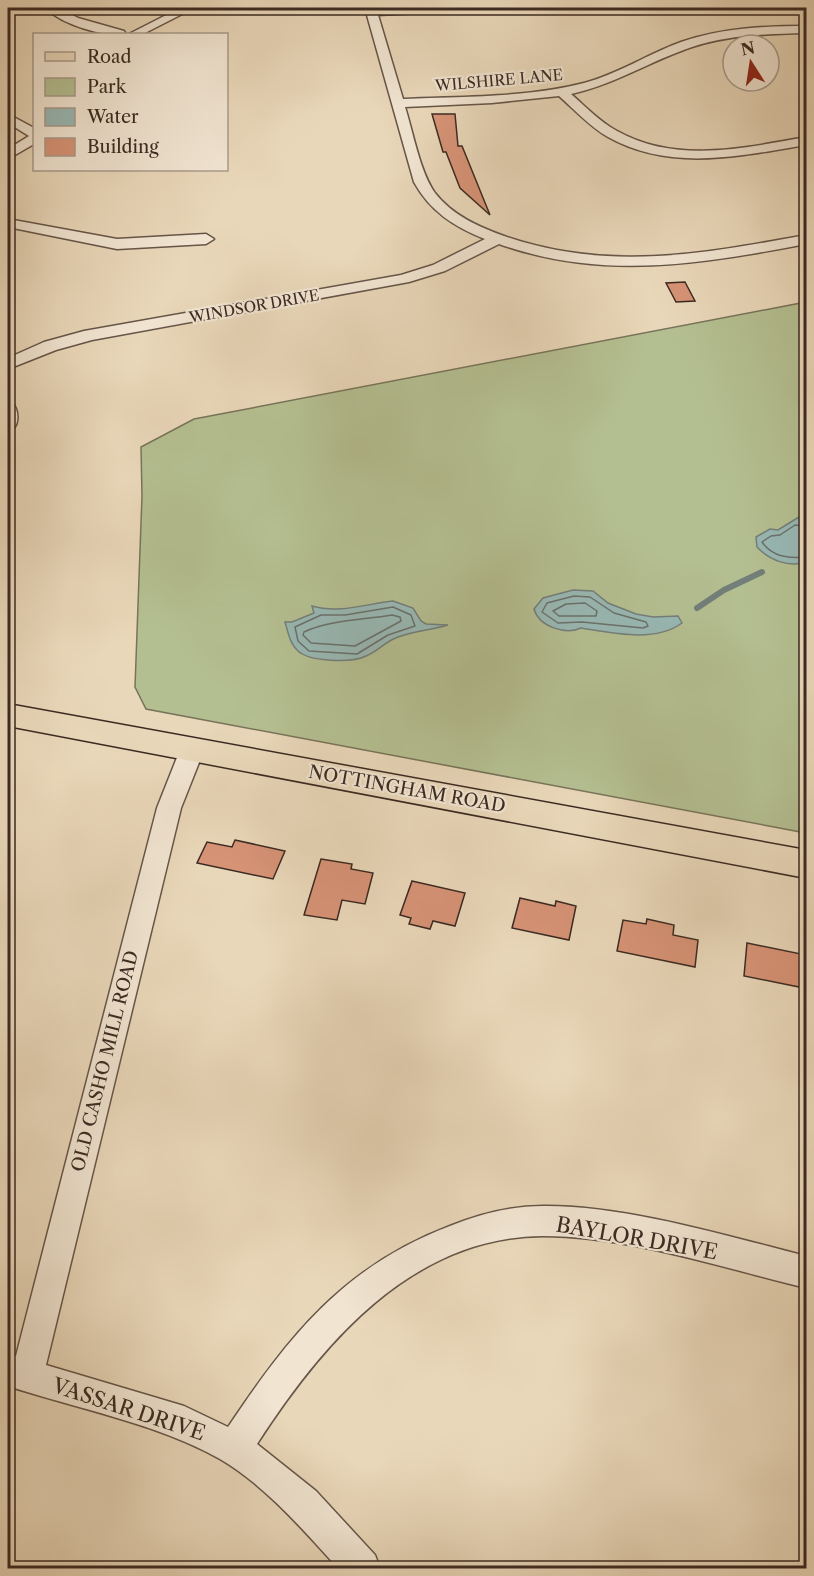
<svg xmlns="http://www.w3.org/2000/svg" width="814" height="1576" viewBox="0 0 814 1576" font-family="'Libre Caslon Text',serif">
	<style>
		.green { fill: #b4bf91; stroke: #78745a; stroke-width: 1.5 }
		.water { fill: #98b8b4; stroke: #737f7a; stroke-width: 1.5 }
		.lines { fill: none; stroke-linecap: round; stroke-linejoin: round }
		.shore { stroke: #6a716b; stroke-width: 1.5 }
		.stream { stroke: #737f7a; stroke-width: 6 }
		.building { fill: #d79376; stroke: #3b2a22; stroke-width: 1.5 }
		.street-casing { stroke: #665548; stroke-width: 3 }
		.primary-casing { stroke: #3b2a22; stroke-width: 3 }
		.street { fill: #f1e5d2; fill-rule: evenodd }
		.primary { fill: #e9d7b9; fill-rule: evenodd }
		.labels { text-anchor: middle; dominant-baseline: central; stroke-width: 4.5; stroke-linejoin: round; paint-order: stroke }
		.far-street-label { font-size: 15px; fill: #3b2a22; stroke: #f1e5d2 }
		.street-label { font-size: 18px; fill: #3b2a22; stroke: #f1e5d2 }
		.near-street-label { font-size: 21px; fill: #3b2a22; stroke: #f1e5d2 }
	</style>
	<rect width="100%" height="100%" fill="#e9d7b9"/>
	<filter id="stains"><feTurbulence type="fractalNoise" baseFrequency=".00333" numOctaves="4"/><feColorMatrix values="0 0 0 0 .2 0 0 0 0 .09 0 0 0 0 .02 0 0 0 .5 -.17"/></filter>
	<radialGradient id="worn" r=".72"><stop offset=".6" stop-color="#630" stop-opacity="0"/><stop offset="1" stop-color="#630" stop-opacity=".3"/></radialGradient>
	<path class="green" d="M806 302V833L146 709 135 687 142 496 141 447 194 419Z"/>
	<g class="water">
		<path d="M799 517 806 522V562C789 568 769 560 757 547L756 537 770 529 778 530Z"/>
		<path d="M573 590 593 591 608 603 636 614 653 617 678 616 682 623C655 643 612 633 581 628 566 635 539 627 534 609L543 598Z"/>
		<path d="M393 601 413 608 421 621 426 624 448 625C431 630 415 631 398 637 386 641 378 651 366 656 352 663 310 662 298 651 290 644 288 632 285 622H292L314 613 312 606C339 614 366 604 393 601Z"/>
	</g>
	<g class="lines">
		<g class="shore">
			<path d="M806 526 795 525 780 535 771 536 762 542C772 557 789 559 806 557"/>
			<path d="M574 596 590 597 614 613 646 622 648 626 643 628 582 622 558 623 542 612 547 603Z"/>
			<path d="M585 603 597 611 596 616H559L553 611 566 604Z"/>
			<path d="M393 607 411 615 415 626 388 635 357 654 309 651 298 641 295 627 321 615H345Z"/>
			<path d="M392 615 400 617 401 621 355 646 311 643 303 635 304 632C330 620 363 620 392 615Z"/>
		</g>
		<path class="stream" d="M697 608 724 590 762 572"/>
	</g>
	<g class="building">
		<path d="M432 114H455L458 146H462L490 215 460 188 446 152H443Z"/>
		<path d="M685 282 695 301 676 302 666 283Z"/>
		<path d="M235 840 285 851 273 879 197 863 207 842 232 847Z"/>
		<path d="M321 859 352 864 351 869 373 873 365 904 342 900 337 920 304 915Z"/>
		<path d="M412 881 465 893 455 926 433 921 430 929 409 924 411 918 400 915Z"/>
		<path d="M520 898 555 906 556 901 576 906 569 940 512 928Z"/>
		<path d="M647 919 674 925 673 935 698 940 695 967 617 951 623 920 646 924Z"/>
		<path d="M747 943 806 955 804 988 744 976Z"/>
	</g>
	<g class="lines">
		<g class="street-casing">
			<g id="street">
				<path d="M45 8H59L78 18 124 31 126 34C103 37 63 25 45 8Z"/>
				<path d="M180 8H194L143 34H129Z"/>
				<path d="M365 8H462L456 11 378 15 403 99C463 96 525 98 584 83 618 74 648 54 681 42 721 28 765 26 806 26V33C768 34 728 35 692 47 650 61 616 84 571 94 586 107 600 122 617 131 676 164 744 148 806 137V145C740 156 670 172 608 137 590 127 575 110 559 96L492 103 405 107C413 132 420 172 435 193 452 215 479 227 504 236 607 272 702 254 806 235V244C701 264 603 281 499 244L445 271 409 282 92 340 56 350 8 369V358L44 342 84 331 401 275 433 265 485 239C454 227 430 211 414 182Z"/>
				<path d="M8 114 34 128V144L8 159V149L29 136 8 123Z"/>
				<path d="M8 219 117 239 206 234 214 239 206 244 117 249 8 227Z"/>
				<path d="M8 404 14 405C18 411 19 422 14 428L8 429Z"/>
				<path d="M192 741 200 744 204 750 181 808 46 1365 184 1406 228 1427C289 1336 344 1266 450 1226 479 1214 511 1206 543 1206 624 1205 727 1236 806 1256V1288C724 1268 627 1236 543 1236 412 1237 322 1343 257 1444L316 1491 375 1555 380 1568H338C303 1530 266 1486 220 1459 159 1424 75 1408 8 1386V1354L16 1356 157 808 180 750 184 744Z"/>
			</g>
		</g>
		<g class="primary-casing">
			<path id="primary" d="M8 704 806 850V878L8 726Z"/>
		</g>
		<use href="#street" class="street"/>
		<use href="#primary" class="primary"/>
	</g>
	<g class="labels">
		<g class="far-street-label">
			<text transform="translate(499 80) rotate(-5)">WILSHIRE LANE</text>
			<text transform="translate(254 306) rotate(-10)">WINDSOR DRIVE</text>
		</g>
		<g class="street-label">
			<text transform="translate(407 789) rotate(10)">NOTTINGHAM ROAD</text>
			<text transform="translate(105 1061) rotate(-76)">OLD CASHO MILL ROAD</text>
		</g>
		<g class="near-street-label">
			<text transform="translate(637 1238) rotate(10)">BAYLOR DRIVE</text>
			<text transform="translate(129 1409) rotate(18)">VASSAR DRIVE</text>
		</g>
	</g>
	<rect width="814" height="1576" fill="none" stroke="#e9d7b9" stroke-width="30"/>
	<rect x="9" y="9" width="796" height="1558" fill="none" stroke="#3b2a22" stroke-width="3"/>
	<rect x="15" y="15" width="784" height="1546" fill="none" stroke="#3b2a22" stroke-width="1.5"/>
	<rect x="33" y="33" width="195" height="138" fill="#f1e5d2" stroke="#a89a8c" stroke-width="1.5"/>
	<rect x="45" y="52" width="30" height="9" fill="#e9d7b9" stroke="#a89a8c" stroke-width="1.5"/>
	<text x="87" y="63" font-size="18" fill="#3b2a22">Road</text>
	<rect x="45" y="78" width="30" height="18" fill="#b4bf91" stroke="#a89a8c" stroke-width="1.5"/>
	<text x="87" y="93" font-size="18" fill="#3b2a22">Park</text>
	<rect x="45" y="108" width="30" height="18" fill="#98b8b4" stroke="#a89a8c" stroke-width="1.5"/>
	<text x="87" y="123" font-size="18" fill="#3b2a22">Water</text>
	<rect x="45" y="138" width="30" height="18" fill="#d79376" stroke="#a89a8c" stroke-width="1.5"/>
	<text x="87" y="153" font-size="18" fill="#3b2a22">Building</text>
	<g transform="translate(751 63) rotate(348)"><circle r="28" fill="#f1e5d2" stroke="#a89a8c" stroke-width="1.5"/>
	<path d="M0-4.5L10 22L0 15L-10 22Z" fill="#8f2418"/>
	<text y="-9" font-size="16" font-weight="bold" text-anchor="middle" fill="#3b2a22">N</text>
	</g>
	<rect width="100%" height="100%" filter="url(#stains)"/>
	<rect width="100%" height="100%" fill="url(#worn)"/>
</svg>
